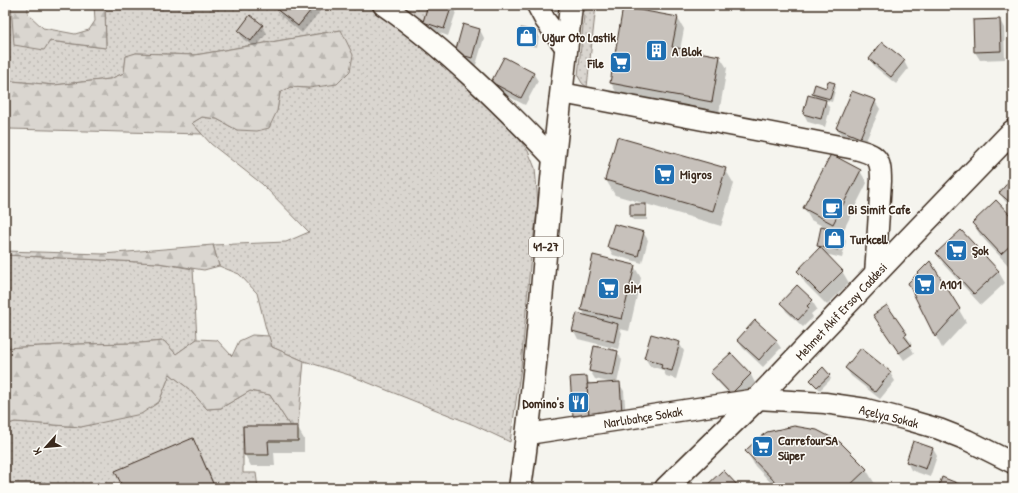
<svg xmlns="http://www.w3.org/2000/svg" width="1018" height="493" viewBox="0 0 1018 493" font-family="'Patrick Hand',sans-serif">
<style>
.grass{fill:url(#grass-dots);stroke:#8a8077}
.forest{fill:url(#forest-firs);stroke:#8a8077}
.shadow{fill:#0003}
.building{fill:#c7c1bb;stroke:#3b2a1e}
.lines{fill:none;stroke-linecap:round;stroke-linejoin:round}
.minor-casing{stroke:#3b2a1e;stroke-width:23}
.major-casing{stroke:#3b2a1e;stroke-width:25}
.minor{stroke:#fdfcf7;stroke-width:20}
.major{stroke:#fdfcf7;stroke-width:22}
.labels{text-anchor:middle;stroke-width:3;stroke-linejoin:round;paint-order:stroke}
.shield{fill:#fdfcf7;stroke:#75695f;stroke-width:1}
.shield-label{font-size:12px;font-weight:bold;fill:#3b2a1e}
.poi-label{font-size:13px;font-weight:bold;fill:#3b2a1e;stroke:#fdfcf7;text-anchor:start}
.street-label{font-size:13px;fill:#3b2a1e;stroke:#fdfcf7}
</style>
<defs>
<pattern id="grass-dots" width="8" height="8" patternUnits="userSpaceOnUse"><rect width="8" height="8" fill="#dad6d0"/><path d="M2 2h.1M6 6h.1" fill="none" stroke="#bcb8b2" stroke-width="1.8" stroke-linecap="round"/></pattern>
<pattern id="forest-firs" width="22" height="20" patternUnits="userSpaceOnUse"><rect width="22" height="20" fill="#dad6d0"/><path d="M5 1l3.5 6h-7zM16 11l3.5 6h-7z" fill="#bcb8b2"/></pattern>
</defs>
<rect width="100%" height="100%" fill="#f5f4ee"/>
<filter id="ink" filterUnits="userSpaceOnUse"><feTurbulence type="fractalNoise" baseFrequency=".025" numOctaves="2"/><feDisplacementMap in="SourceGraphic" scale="8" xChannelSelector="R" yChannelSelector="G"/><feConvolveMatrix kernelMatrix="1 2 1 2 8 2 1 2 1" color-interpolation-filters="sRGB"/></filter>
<g filter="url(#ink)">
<g class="grass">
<path d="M5 5H11V8L49 41 106 48 105 5H367L412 39 491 106 511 128 528 151 535 168 538 204 530 265 521 367 510 442 474 425 349 375 304 361 272 347 266 329 257 293 239 274 219 266 213 245 286 242 309 232 262 184 211 144 192 123 202 117 217 119 237 130 277 111 280 93 290 87 309 88 341 30 195 55 136 53 126 57 124 73 110 79 54 85 12 81 5 84Z"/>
<path d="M397 5H428L422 26Z"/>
<path d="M585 5H596L587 87 582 83 578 76Z"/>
<path d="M5 255 158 263 193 269 197 339 176 354 164 341 140 343 79 344 5 348Z"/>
<path d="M170 374 189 389 207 409 221 408 250 391 270 395 290 426 243 427V473H256L258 488H47L45 482 33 488H5V425L15 422 81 427 159 402Z"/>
</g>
<g class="forest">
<path d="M11 5H28V14L43 28 75 34 89 30 95 21 94 5H105L106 48 50 41 44 50 14 45Z"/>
<path d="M341 30 353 55 350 71 337 84 309 88 290 87 280 93 277 111 269 128 257 131 237 130 217 119 202 117 192 123 202 134 9 129 5 131V84L12 81 54 85 110 79 124 73 126 56 136 53 195 55Z"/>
<path d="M213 245 219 266 204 270 158 263 5 255V251L103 254Z"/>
<path d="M252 335 269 336 272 347 304 361 298 426H290L270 395 250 391 221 408 207 409 189 389 170 374 159 402 141 414 81 427 15 422 5 425V348L79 344 140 343 164 341 176 354 197 339 217 340 232 356 239 341Z"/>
</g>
<g class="shadow">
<path d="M279 5H318L321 10 302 33 281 16 276 8Z"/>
<path d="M430 5H454L457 9 448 36 429 29 424 21Z"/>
<path d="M720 5H745L743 11 721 6Z"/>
<path d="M624 8 677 17 684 29 680 50 720 57 727 68 719 113 618 95 611 83Z"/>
<path d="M1000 20 1004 28 1005 59 980 60 975 52 974 21Z"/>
<path d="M262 26 267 33 256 48 243 39 239 31Z"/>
<path d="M480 30 484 38 476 65 461 61 456 53Z"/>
<path d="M537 33 539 36 537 47 522 44 520 41Z"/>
<path d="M870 59 904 61 908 69 896 84 875 67Z"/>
<path d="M533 73 538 81 525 105 496 90 492 82Z"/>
<path d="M834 84 836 87 832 102 825 100 830 109 825 127 808 122 804 114 816 98 813 94 827 89Z"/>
<path d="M875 101 880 109 864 145 842 136 837 128Z"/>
<path d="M725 169 734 184 721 226 615 195 606 180Z"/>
<path d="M860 171 867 183 842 233 846 241 842 258 825 254 842 271 849 283 827 305 805 283 798 271 820 249 818 246 828 229 811 220 804 208Z"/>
<path d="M1013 177V208L1005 201 1000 193Z"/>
<path d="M631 205H645L647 209V220H633L631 216Z"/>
<path d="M1013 219V261L1008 265 980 235 973 223Z"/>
<path d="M643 232 648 240 642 263 613 255 608 247Z"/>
<path d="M938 254 998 271 1005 283 981 305 944 265Z"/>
<path d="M634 266 641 278 629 331 620 329 622 333 618 349 578 339 574 331 586 316 582 310Z"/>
<path d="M909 284 959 310 966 322 942 348Z"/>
<path d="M798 287 812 301 817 309 811 314 813 317 803 327 786 311 782 303Z"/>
<path d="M887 307 911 343 909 344 914 353 904 360 879 323Z"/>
<path d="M738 341H776L781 348 763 367 743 348Z"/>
<path d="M679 343 684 351 676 379 666 376 663 370 650 366 645 358Z"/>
<path d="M617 352 622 360 617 383H619L624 391 626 421 578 424 574 416 586 377 591 385 613 383 595 379 590 371Z"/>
<path d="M731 354 751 375 755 383 736 401 716 380 711 372Z"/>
<path d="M846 368 890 373 895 381 880 399 851 376Z"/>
<path d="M829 375 831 379 820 390 811 380Z"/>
<path d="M244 427H297L304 439V452H274L275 466H251L245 455Z"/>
<path d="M192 439 201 454 216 488H124Z"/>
<path d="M933 449 937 456 930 477 911 470 907 462Z"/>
<path d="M747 451 866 469 875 484 871 488H776L755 466Z"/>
</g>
<g class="building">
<path d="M278 5H315L298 26 275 8Z"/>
<path d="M428 5H452L444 29 423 22Z"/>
<path d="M623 7 678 17 672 47 720 56 712 102 610 83Z"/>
<path d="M250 15 263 25 251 41 238 31Z"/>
<path d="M1000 19 1001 51 974 52 973 20Z"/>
<path d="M463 24 480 29 472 58 455 53Z"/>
<path d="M521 28 537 32 535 44 518 41Z"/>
<path d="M882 42 905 60 891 77 869 59Z"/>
<path d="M504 57 534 73 521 98 491 82Z"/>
<path d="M828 81 835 83 830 99 812 94 815 84 826 88Z"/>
<path d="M852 91 876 100 860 138 836 128Z"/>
<path d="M808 95 826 100 821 119 803 114Z"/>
<path d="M617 137 726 168 713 211 605 180Z"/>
<path d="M831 154 861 170 833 224 803 208Z"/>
<path d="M1011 179 1013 181V201L1011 203 999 193Z"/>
<path d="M996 200 1013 218V243L1001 254 972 223Z"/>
<rect x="630" y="204" width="16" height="12"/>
<path d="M614 224 644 232 638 256 607 247Z"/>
<path d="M821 227 842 232 838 250 817 246Z"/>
<path d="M961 230 999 271 974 294 936 253Z"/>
<path d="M820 247 843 271 820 294 797 271Z"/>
<path d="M593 255 635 265 622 319 581 310Z"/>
<path d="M930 261 960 309 935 337 908 283Z"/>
<path d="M797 285 813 300 807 306 809 308 798 320 780 303Z"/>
<path d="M887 305 907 334 904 336 911 345 899 353 873 315Z"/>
<path d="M577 313 618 324 614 342 572 331Z"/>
<path d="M755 320 777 340 759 360 737 340Z"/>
<path d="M651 334 680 342 672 371 661 368 662 364 644 358Z"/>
<path d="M594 346 618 351 613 376 589 371Z"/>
<path d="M861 348 891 372 875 392 845 368Z"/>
<path d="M731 353 751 374 731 394 710 372Z"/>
<path d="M823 367 830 375 817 387 810 380Z"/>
<path d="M587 376 589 415 573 416 570 377Z"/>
<path d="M620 382 622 413 589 415 587 384Z"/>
<path d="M243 426H298V441H268L269 455H244Z"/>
<path d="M794 426 817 430 840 442 867 469 847 488H781L745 451 760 437 767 432Z"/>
<path d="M193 438 215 488H123L115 471Z"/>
<path d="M913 441 933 448 926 469 906 462Z"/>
<path d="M723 470 740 488H704Z"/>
<path d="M942 477 964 486 963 488H938Z"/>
</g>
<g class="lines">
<defs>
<g id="minor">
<path d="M383 5C444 47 502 105 554 159"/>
<path d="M537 5 545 20 566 48"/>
<path d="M562 93 855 149C877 155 881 157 881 181L875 275"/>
<path d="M528 434 757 399 825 403 866 409 908 420 939 429 967 440 1013 463"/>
</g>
<g id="major">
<path d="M520 488C536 379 543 269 554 159 559 108 566 56 571 5"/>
<path d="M666 488 757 399 904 244 1013 131"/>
</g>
</defs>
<use href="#minor" class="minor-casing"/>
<use href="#major" class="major-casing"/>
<use href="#minor" class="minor"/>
<use href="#major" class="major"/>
</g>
</g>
<defs>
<symbol id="shop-square" viewBox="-11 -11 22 22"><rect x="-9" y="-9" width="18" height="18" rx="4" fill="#1f6fb2" stroke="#fdfcf7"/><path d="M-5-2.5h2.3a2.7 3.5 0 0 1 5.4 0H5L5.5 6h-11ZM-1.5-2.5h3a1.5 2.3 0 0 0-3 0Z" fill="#fff"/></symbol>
<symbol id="building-square" viewBox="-11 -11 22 22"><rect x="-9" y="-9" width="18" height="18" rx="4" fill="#1f6fb2" stroke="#fdfcf7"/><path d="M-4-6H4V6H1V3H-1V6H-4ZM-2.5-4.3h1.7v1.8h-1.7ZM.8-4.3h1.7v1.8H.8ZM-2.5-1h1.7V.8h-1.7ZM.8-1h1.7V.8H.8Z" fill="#fff"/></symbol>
<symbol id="supermarket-square" viewBox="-11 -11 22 22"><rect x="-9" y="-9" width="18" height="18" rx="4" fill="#1f6fb2" stroke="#fdfcf7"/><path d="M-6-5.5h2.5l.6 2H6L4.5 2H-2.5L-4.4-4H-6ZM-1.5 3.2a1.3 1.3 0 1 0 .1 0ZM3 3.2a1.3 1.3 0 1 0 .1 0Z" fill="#fff"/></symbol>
<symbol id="cafe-square" viewBox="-11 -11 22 22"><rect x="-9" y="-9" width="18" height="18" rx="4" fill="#1f6fb2" stroke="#fdfcf7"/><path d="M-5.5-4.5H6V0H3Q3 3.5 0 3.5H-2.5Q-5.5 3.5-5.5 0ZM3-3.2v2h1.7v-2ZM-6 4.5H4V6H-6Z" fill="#fff"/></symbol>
<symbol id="restaurant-square" viewBox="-11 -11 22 22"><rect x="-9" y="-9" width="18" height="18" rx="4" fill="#1f6fb2" stroke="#fdfcf7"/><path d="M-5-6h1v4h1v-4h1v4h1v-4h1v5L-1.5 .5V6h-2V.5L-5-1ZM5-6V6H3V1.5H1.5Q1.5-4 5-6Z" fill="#fff"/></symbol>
</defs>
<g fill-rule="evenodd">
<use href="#shop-square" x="514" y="24" width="25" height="25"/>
<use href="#building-square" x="644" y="38" width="25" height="25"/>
<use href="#supermarket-square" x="608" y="50" width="25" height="25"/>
<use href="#supermarket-square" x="652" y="162" width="25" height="25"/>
<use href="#cafe-square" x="820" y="196" width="25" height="25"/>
<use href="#shop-square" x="822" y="226" width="25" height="25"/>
<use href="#supermarket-square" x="944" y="238" width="25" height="25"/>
<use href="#supermarket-square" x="912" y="272" width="25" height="25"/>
<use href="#supermarket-square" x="596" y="276" width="25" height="25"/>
<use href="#restaurant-square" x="566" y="390" width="25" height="25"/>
<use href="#supermarket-square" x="750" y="434" width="25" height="25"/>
</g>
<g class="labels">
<rect class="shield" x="529" y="237" width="34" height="20" rx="3"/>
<g class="shield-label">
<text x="546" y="251">41-27</text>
</g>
<g class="poi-label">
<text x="542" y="42">Uğur Oto Lastik</text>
<text x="672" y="56">A Blok</text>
<text x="604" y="68" text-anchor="end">File</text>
<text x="680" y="179">Migros</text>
<text x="848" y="214">Bi Simit Cafe</text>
<text x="850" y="244">Turkcell</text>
<text x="972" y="255">Şok</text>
<text x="940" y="289">A101</text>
<text x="624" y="293">BİM</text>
<text x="564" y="408" text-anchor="end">Domino's</text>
<text x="778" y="445">CarrefourSA<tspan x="778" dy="15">Süper</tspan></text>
</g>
<g class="street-label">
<text transform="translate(841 311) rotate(-47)" y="5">Mehmet Akif Ersoy Caddesi</text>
<text transform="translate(889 416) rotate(14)" y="5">Açelya Sokak</text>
<text transform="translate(643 417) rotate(-9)" y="5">Narlıbahçe Sokak</text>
</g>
</g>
<rect width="1018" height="493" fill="none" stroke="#fdfcf7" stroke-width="20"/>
<rect x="10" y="10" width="998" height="473" fill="none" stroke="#3b2a1e" stroke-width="1.5" filter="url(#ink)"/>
<g transform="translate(46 447) rotate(243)" stroke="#fdfcf7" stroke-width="3" paint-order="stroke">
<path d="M0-3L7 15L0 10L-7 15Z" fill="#3b2a1e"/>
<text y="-6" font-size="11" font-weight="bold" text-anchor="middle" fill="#3b2a1e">K</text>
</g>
</svg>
